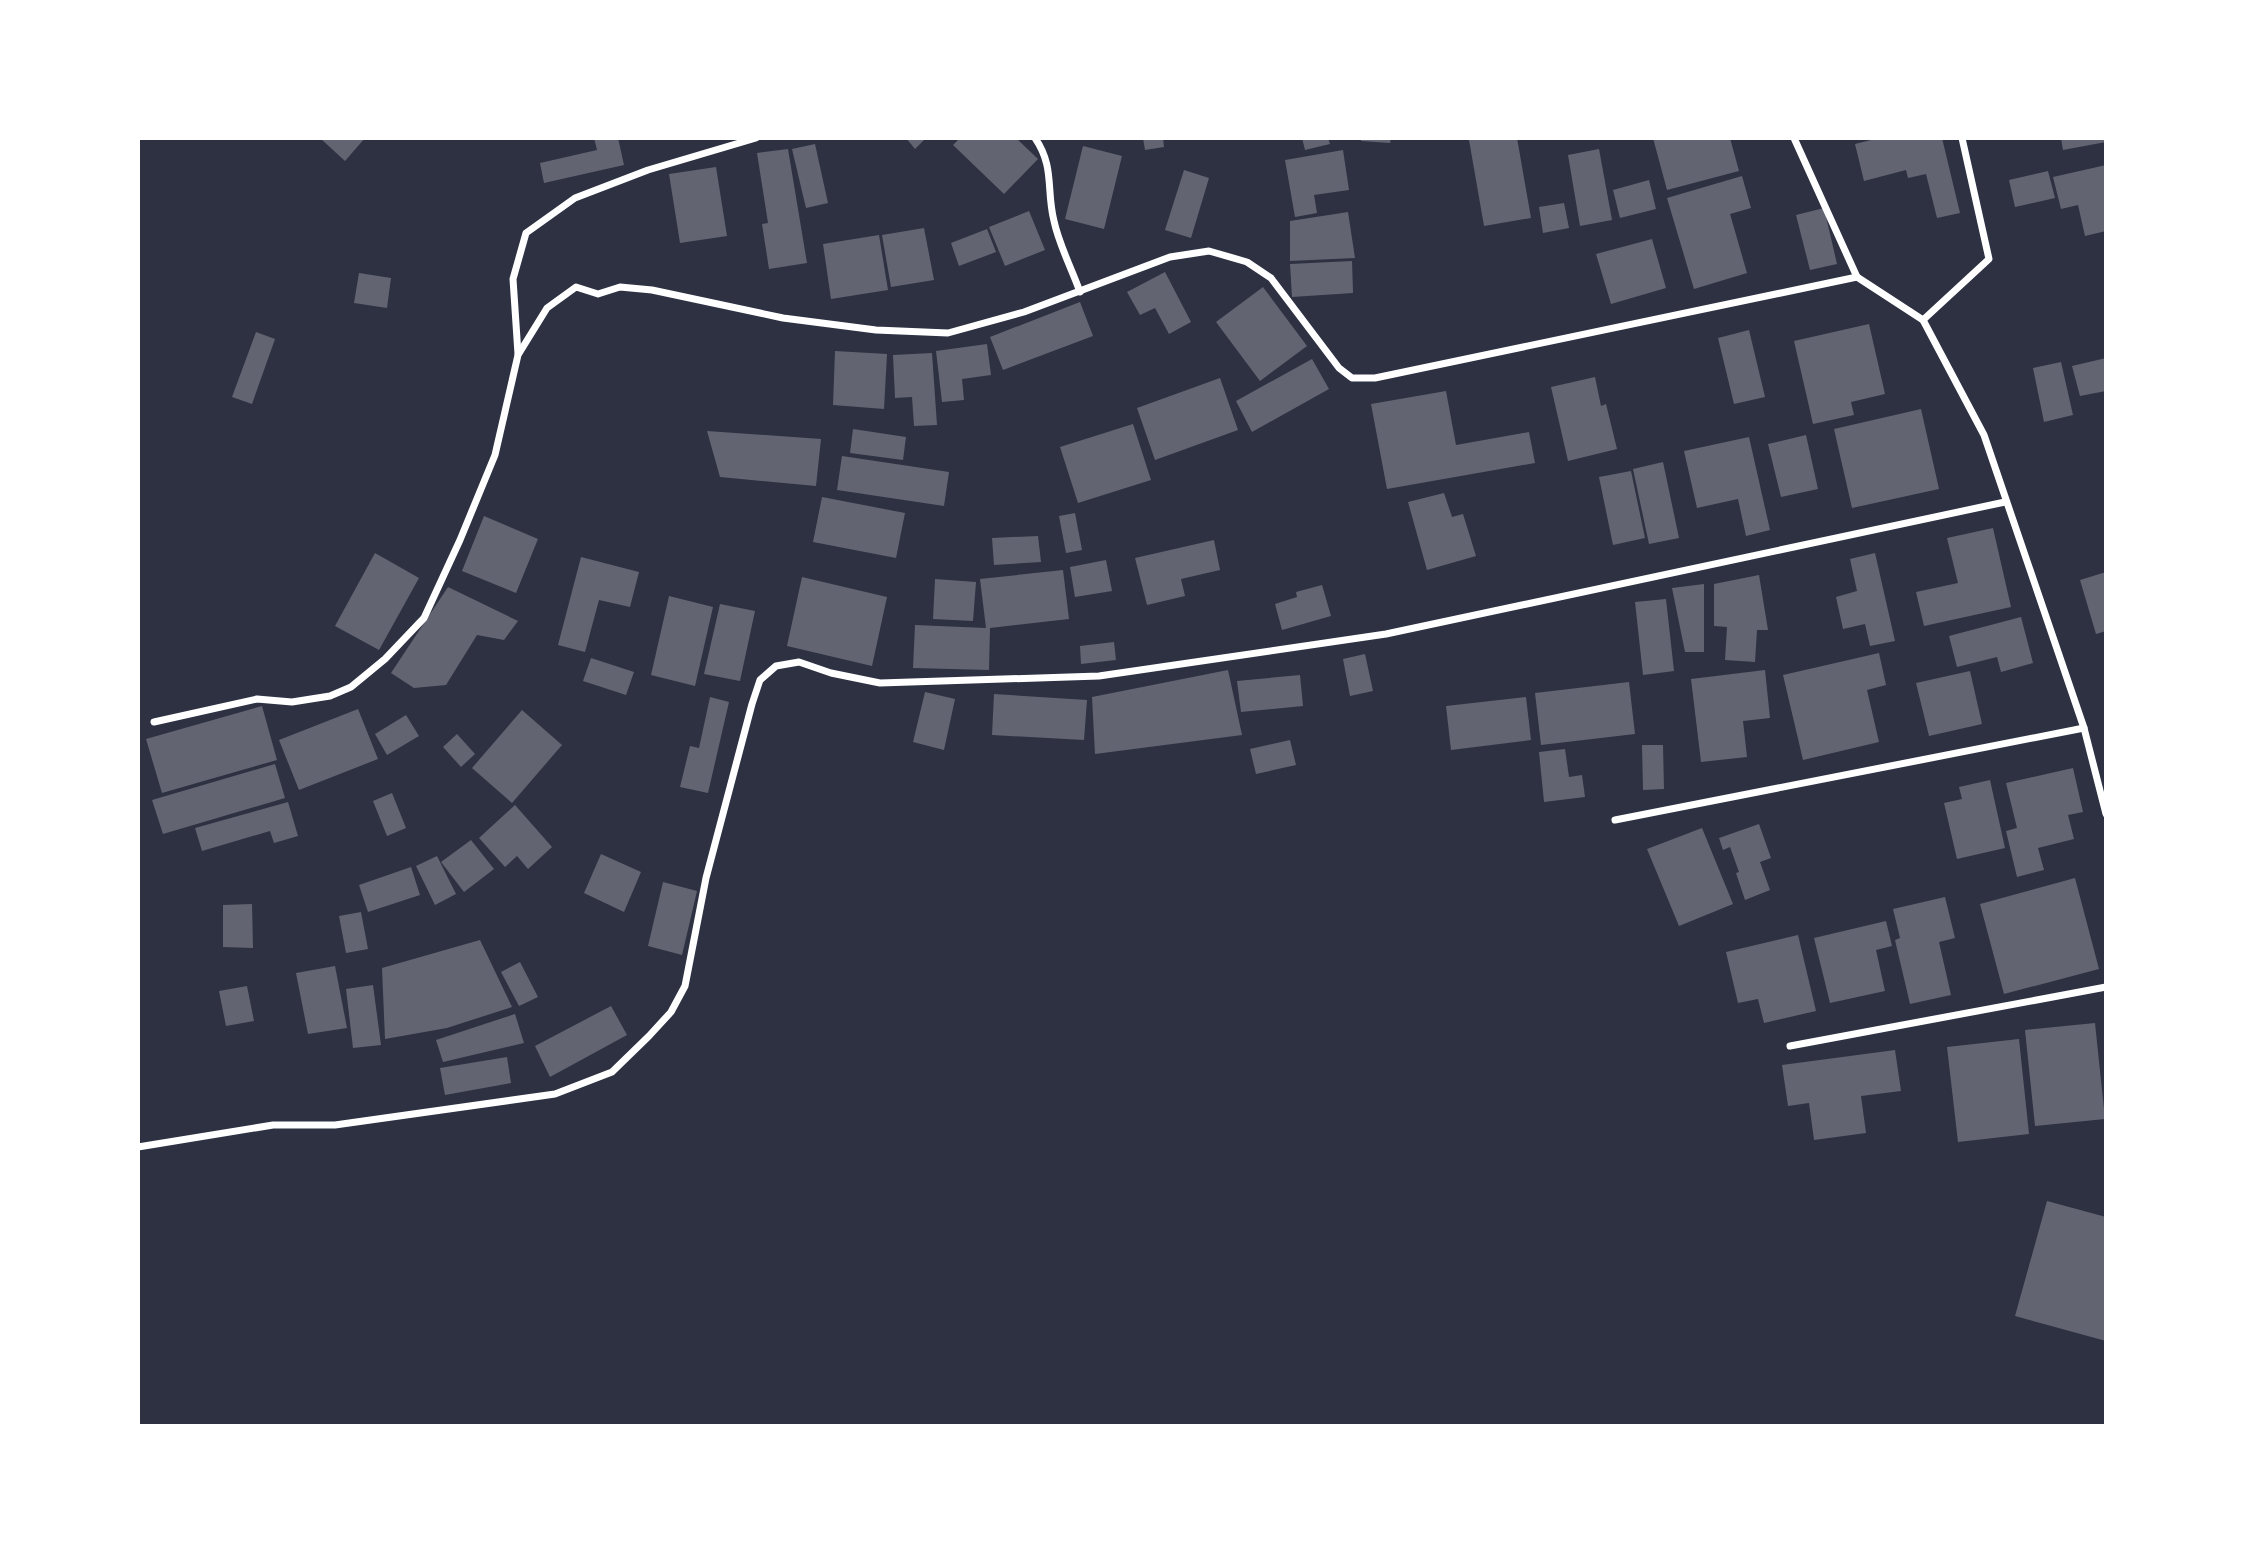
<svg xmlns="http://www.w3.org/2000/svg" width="2244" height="1564" viewBox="0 0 2244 1564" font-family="Barlow,sans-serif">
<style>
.building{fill:#626471}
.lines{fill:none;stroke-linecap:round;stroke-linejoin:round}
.minor{stroke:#fff;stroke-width:7}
</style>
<rect width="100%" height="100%" fill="#2d3142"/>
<g class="building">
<path d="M320 138H365L345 161Z"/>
<path d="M594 138H618L624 165 544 183 540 163 597 150Z"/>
<path d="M906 138H926L915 149Z"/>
<path d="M960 138H1016L1038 159 1004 194 953 145Z"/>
<path d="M1143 138H1163L1164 147 1145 150Z"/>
<path d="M1302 138H1328L1330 144 1305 150Z"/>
<path d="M1362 138H1391L1390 143 1361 141Z"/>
<path d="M1477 138H1517L1531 218 1484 226 1469 140Z"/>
<path d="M1653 138H1730L1739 171 1667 190Z"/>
<path d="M1879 138H1942L1960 213 1937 218 1926 174 1908 178 1906 170 1864 181 1855 144Z"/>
<path d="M2061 138H2106V142L2063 150Z"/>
<path d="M815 144 828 203 806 208 792 149Z"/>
<path d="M1083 146 1122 156 1104 229 1065 219Z"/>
<path d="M788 149 807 263 769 269 762 224 768 223 757 153Z"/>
<path d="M1599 149 1612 220 1580 226 1568 155Z"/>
<path d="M1343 150 1349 190 1314 195 1317 213 1295 217 1285 160Z"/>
<path d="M2106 165V231L2085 236 2078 205 2061 209 2053 177Z"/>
<path d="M716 167 727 236 680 243 669 174Z"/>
<path d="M1184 170 1209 178 1191 238 1165 230Z"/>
<path d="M2048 171 2055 198 2015 207 2009 180Z"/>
<path d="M1742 176 1751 208 1730 214 1747 273 1694 289 1667 198Z"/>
<path d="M1649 180 1656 209 1620 218 1613 190Z"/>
<path d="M1564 203 1569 228 1543 233 1539 207Z"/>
<path d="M1824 208 1837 264 1810 270 1796 215Z"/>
<path d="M1029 211 1045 250 1005 266 989 227Z"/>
<path d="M1348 212 1355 258 1290 261V221Z"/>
<path d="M924 228 934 280 891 287 882 235Z"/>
<path d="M987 229 996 252 959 266 951 243Z"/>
<path d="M879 235 888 290 831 299 823 244Z"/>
<path d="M1652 239 1666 288 1611 304 1596 254Z"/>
<path d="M1352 261 1353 293 1292 297 1290 264Z"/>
<path d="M1165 272 1191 322 1169 334 1155 308 1140 315 1127 292Z"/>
<path d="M359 273 391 278 387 308 354 303Z"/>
<path d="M1263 287 1307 346 1260 381 1216 322Z"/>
<path d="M1080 302 1093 336 1003 370 990 337Z"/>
<path d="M1869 324 1885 394 1851 402 1854 415 1813 424 1794 341Z"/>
<path d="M1749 330 1765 397 1734 404 1718 338Z"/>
<path d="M256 332 275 339 252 404 232 397Z"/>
<path d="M987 344 991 375 962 379 964 400 942 402 936 351Z"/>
<path d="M835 351 887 354 884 409 833 405Z"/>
<path d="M932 353 937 425 914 426 912 397 895 398 893 355Z"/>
<path d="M2106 358V391L2080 396 2072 366Z"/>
<path d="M1312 359 1329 389 1252 432 1236 401Z"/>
<path d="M2061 362 2073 415 2044 422 2033 368Z"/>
<path d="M1595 377 1601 406 1606 404 1617 449 1568 461 1551 387Z"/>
<path d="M1220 378 1238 430 1155 460 1137 408Z"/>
<path d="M1446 391 1456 445 1529 432 1535 463 1387 489 1371 404Z"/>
<path d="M1921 409 1939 489 1852 508 1834 429Z"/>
<path d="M1133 424 1151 480 1078 503 1060 447Z"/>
<path d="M853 429 906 437 903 460 850 453Z"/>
<path d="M707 431 821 439 816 486 720 477Z"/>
<path d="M1806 435 1818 489 1781 497 1768 444Z"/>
<path d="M1749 437 1770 530 1746 536 1738 499 1697 508 1684 451Z"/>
<path d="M842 456 949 472 944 506 837 490Z"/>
<path d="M1663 462 1679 538 1649 544 1633 469Z"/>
<path d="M1631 471 1645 538 1613 545 1599 477Z"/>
<path d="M1444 493 1452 517 1463 514 1476 556 1427 570 1408 502Z"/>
<path d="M822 497 905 513 896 558 813 542Z"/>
<path d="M1075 513 1082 550 1066 553 1059 516Z"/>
<path d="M484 516 538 539 516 593 462 571Z"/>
<path d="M1993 528 2011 607 1924 626 1916 592 1958 583 1947 538Z"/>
<path d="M1038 536 1041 562 994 565 992 538Z"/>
<path d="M1214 540 1220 570 1181 579 1185 596 1147 605 1135 558Z"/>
<path d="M375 553 419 578 379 650 335 626Z"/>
<path d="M1875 553 1895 641 1870 646 1865 624 1843 629 1836 597 1857 591 1850 559Z"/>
<path d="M581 557 639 572 630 607 599 600 585 652 558 645Z"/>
<path d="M1106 560 1112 591 1075 597 1070 567Z"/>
<path d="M1063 570 1069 619 990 628 989 670 913 668 915 625 986 628 980 579Z"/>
<path d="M2106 572V631L2096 634 2080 580Z"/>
<path d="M1759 575 1768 630H1757L1755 662 1725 660 1727 627 1714 626V584Z"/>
<path d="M802 577 887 597 872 666 787 646Z"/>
<path d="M935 579 976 582 973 621 933 619Z"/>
<path d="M1704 584V652H1685L1672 588Z"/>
<path d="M1322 585 1331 616 1282 630 1275 604 1297 597 1296 592Z"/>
<path d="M448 587 518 621 504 640 477 635 446 685 414 688 391 673Z"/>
<path d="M669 596 713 607 695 686 651 675Z"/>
<path d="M1666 599 1674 671 1643 675 1635 602Z"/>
<path d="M720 604 755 611 740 681 704 674Z"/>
<path d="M2021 617 2033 663 2001 672 1997 657 1957 667 1949 636Z"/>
<path d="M1114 642 1116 660 1081 664 1080 646Z"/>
<path d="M1879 653 1886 685 1867 690 1879 742 1803 760 1783 675Z"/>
<path d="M1365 654 1373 691 1350 696 1343 659Z"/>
<path d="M591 658 634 672 626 695 583 681Z"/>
<path d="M1228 670 1242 735 1095 754 1092 697Z"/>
<path d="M1765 670 1770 718 1743 721 1747 757 1701 762 1691 679Z"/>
<path d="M1970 671 1982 724 1929 736 1916 683Z"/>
<path d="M1300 675 1303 706 1241 712 1237 681Z"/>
<path d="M1629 682 1635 734 1541 745 1535 693Z"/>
<path d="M925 692 955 699 944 750 913 742Z"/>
<path d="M994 694 1087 700 1084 740 992 735Z"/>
<path d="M710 697 729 702 708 793 680 787 690 746 699 748Z"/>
<path d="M1526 697 1531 740 1451 750 1446 706Z"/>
<path d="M262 706 277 760 162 793 146 739Z"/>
<path d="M358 709 378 759 299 790 279 740Z"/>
<path d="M522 710 562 745 512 803 472 768Z"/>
<path d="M406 715 419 736 387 755 375 734Z"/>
<path d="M457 734 475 754 461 767 443 747Z"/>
<path d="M1290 740 1296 765 1256 774 1250 749Z"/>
<path d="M1642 745H1663L1664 789 1643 790Z"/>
<path d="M1565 749 1569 777 1582 775 1585 797 1544 802 1539 752Z"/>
<path d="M275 764 285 798 163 834 152 800Z"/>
<path d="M2073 768 2083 812 2068 815 2074 839 2038 848 2044 870 2017 877 2006 831 2017 828 2006 783Z"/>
<path d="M1990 780 2005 848 1957 859 1944 803 1962 799 1959 787Z"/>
<path d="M392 793 406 828 387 836 373 801Z"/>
<path d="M288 802 298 836 274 843 270 831 202 851 195 828Z"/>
<path d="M515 805 552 847 528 869 517 856 505 867 479 838Z"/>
<path d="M1759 824 1771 858 1760 862 1770 890 1745 900 1736 873 1739 872 1730 847 1723 850 1719 838Z"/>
<path d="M1702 828 1733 904 1679 926 1647 849Z"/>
<path d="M471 840 494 869 464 892 441 862Z"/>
<path d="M601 854 641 872 624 912 584 893Z"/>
<path d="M437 856 456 894 435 905 416 866Z"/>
<path d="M411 867 420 895 368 912 359 885Z"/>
<path d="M2075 878 2099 969 2004 994 1980 904Z"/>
<path d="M663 882 697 891 682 955 648 946Z"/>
<path d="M1945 897 1955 938 1939 942 1951 995 1910 1004 1895 940 1900 938 1893 909Z"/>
<path d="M252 904 253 948 223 947V905Z"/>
<path d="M361 912 368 949 346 953 339 916Z"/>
<path d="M1886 921 1892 946 1876 950 1885 991 1830 1003 1814 938Z"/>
<path d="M1798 935 1816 1011 1764 1023 1758 999 1738 1003 1726 952Z"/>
<path d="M480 940 512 1007 447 1028 385 1039 382 968Z"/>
<path d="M520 962 538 997 519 1006 501 972Z"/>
<path d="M335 966 347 1028 308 1034 296 973Z"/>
<path d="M373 985 381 1045 353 1048 346 989Z"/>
<path d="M247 986 254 1021 226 1026 219 991Z"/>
<path d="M611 1006 627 1035 550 1077 535 1046Z"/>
<path d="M515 1014 524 1043 443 1062 436 1040Z"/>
<path d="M2095 1023 2105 1119 2035 1126 2025 1030Z"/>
<path d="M2019 1039 2029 1134 1958 1142 1947 1047Z"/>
<path d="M1895 1050 1901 1091 1861 1096 1866 1133 1814 1140 1809 1103 1788 1106 1782 1065Z"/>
<path d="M507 1057 511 1083 445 1095 440 1068Z"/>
<path d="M2047 1201 2106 1217V1341L2015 1316Z"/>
</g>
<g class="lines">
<g class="minor">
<path d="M1035 138C1055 167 1046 190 1054 221 1059 245 1072 269 1080 292"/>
<path d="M1794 138 1857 277 1923 320 1984 435 2084 728 2106 814"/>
<path d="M1923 320 1989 259 1962 138"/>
<path d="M518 354 513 279 526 233 575 198 648 170 756 138"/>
<path d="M154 722 257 699 292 702 330 696 351 687 385 659 424 618 460 540 495 455 518 355 547 308 576 287 598 294 620 287 652 290 783 318 876 330 948 333 1024 312 1170 257 1209 251 1247 262 1271 278 1339 368 1352 378H1375L1857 277"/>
<path d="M1615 820 2084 728"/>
<path d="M1790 1046 2106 987"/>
<path d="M138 1147 273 1125H335L555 1094 612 1072 649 1036 671 1012 685 986 706 878 752 704 760 680 776 666 799 662 831 673 880 683 1099 676 1386 634 2005 502"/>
</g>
</g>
<rect width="2244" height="1564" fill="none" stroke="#ffffff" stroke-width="280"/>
</svg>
